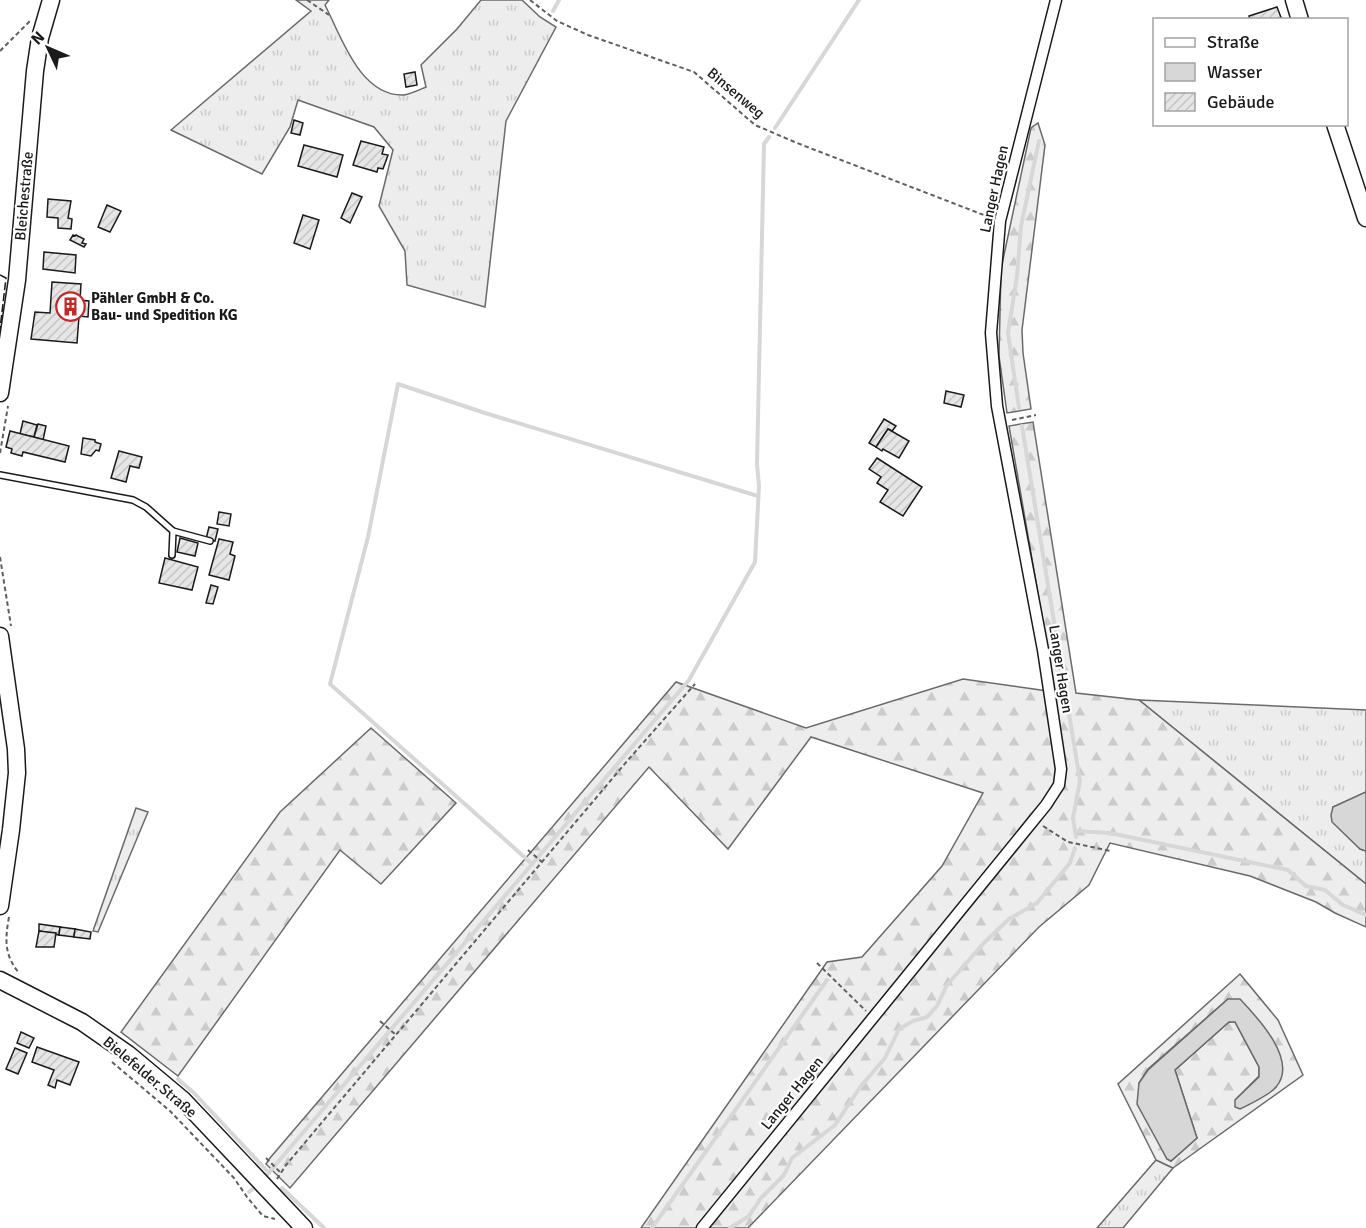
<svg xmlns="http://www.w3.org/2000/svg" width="1366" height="1228" viewBox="0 0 1366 1228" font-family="Signika,sans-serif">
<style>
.grass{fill:url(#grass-tufts);stroke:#6a6a6a;stroke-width:1.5}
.forest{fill:url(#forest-firs);stroke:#6a6a6a;stroke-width:1.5;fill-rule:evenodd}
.water{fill:#d7d7d7;stroke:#6a6a6a;stroke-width:1.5}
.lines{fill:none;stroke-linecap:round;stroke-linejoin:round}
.stream{stroke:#d7d7d7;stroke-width:4}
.building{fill:url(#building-hatch);stroke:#1a1a1a;stroke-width:1.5}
.lane-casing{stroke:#1a1a1a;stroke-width:8}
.street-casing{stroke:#1a1a1a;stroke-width:13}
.secondary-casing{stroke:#1a1a1a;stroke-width:19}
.path{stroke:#5f5f5f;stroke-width:2;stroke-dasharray:4.5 3;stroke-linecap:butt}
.lane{stroke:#fff;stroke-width:5}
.street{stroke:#fff;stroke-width:10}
.secondary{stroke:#fff;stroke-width:16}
.fence{stroke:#1a1a1a;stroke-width:1.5;stroke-dasharray:8 3;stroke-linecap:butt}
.labels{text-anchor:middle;stroke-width:4.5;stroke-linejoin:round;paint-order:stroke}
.street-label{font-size:15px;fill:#1a1a1a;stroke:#fff}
.poi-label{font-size:15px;font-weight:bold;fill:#1a1a1a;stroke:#fff;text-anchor:start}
</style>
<defs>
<pattern id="grass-tufts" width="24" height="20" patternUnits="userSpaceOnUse" patternTransform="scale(1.5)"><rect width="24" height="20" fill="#ededed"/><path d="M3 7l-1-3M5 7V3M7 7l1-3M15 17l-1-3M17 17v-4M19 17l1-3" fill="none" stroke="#cbcbcb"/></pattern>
<pattern id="forest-firs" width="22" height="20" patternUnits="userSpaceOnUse" patternTransform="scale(1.5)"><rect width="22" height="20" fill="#ededed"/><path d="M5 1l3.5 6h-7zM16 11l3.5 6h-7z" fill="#cbcbcb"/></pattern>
<pattern id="building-hatch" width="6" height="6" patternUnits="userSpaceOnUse" patternTransform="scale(1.5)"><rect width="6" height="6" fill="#e6e6e6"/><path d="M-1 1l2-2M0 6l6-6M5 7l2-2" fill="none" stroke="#c5c5c5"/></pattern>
</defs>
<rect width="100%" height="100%" fill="#fff"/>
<g class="grass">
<path d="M296 0H329L325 5C341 36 360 97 404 95 411 94 419 90 426 87L421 65 457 29 481 0H522L540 17 556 27 506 121 485 307 407 285 405 251 379 206 393 150 374 127 298 100 290 127 262 174 171 130 311 11Z"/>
<path d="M1139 700 1366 710V792L1333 807 1360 849 1366 851V884Z"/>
<path d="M136 808 148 812 98 932 93 931Z"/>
<path d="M1156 1160 1173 1168 1123 1228H1097Z"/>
</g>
<g class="forest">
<path d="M1038 123 1045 145 1022 330 1023 353 1031 409 1007 413 999 356 1001 269 1031 128Z"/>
<path d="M1033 422 1076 693 1139 700 1366 884V927L1335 913 1316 902 1250 876 1110 843 1089 885 1039 927 748 1228H641L827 962 862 957 942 866 983 793 811 737 728 849 649 767 290 1188 266 1164 270 1158 676 682 806 728 963 679 1055 692 1009 426Z"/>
<path d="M371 728 456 803 381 884 340 850 178 1076 121 1032 280 812Z"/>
<path d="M1240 974 1278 1020 1303 1075 1173 1168 1156 1160 1118 1084ZM1228 999 1276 1087 1235 1100 1259 1076V1067L1235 1022H1229L1175 1070 1197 1138 1171 1161 1167 1159 1162 1149 1139 1083 1148 1069Z"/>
</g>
<g class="water">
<path d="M1366 792V851L1360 849 1332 822 1331 815 1333 807Z"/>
<path d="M1228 999H1240C1257 1017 1299 1061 1276 1087 1270 1095 1250 1104 1240 1109L1235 1107V1100L1259 1077V1067L1235 1022H1229L1175 1070 1197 1138 1171 1161 1167 1159 1137 1104 1139 1083 1148 1070Z"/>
</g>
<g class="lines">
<g class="stream">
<path d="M553 11 559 0"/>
<path d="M775 128 859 0"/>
<path d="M1019 408 1008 333 1017 276 1021 226 1039 141"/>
<path d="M1022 426 1080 781 1073 818 1076 837"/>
<path d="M1075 831 1110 833 1288 870 1306 886 1325 890 1343 905 1366 915"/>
<path d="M531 863 330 684 368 537 398 384 485 413 758 496"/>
<path d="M178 1079 194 1093 269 1173"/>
<path d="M266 1176 689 680 755 562 759 486 757 464 764 144 769 137"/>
<path d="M282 1188 324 1228"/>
<path d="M249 1192 254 1188"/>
<path d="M652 1228 827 980"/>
<path d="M730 1228 749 1216 761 1198 784 1175 792 1158 835 1125 861 1086 885 1058 899 1029 913 1021 927 1017 937 1006 947 985 984 943 1009 919 1037 903 1070 863 1075 848"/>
</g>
</g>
<g class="building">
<path d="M1277 7 1282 20H1250L1249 16Z"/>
<path d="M415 72 417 85 406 87 404 74Z"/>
<path d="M294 120 303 123 300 135 291 133Z"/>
<path d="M361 141 384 147 382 154 388 155 383 169 378 168 377 172 353 165Z"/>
<path d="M304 145 343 155 337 177 298 166Z"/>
<path d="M352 193 362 197 350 223 341 218Z"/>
<path d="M48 199 71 201 68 218 72 219 71 229 58 228V218L47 217Z"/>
<path d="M107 205 121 211 110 232 98 227Z"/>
<path d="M303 215 319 220 310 249 294 243Z"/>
<path d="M73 235 75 236 76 235 84 239 82 243 86 244 84 247 70 240Z"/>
<path d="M44 252 76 255 75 273 43 269Z"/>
<path d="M52 282 81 284 80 300 89 301 88 317 79 316 77 343 31 339 35 312 50 313Z"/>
<path d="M946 391 964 395 961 407 944 403Z"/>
<path d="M884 419 896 426 892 431 888 429 876 447 869 443Z"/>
<path d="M23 421 37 425 34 437 20 434Z"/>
<path d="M38 424 46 426 43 440 34 437Z"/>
<path d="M888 429 909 441 899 458 883 449 882 451 876 447Z"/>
<path d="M10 431 69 446 65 462 23 452 22 456 11 453 12 449 6 447Z"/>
<path d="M83 438 95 440V442L101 444 99 451 96 450 91 456 81 454Z"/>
<path d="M119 451 142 457 139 468 130 466 126 482 111 478Z"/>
<path d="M877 458 922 487 903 516 880 502 888 490 877 483 881 477 869 469Z"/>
<path d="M219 512 231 514 229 526 217 524Z"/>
<path d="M209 527 218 529 215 541 206 539Z"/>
<path d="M180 538 198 543 195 556 177 552Z"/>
<path d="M219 539 233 542 230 554 235 556 229 580 209 575Z"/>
<path d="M165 558 198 567 192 590 159 583Z"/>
<path d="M211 585 218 587 213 604 206 603Z"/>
<path d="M39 924 60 927 59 935 39 931Z"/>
<path d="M60 927 75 929 74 937 59 935Z"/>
<path d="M75 929 91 932 90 939 74 937Z"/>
<path d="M39 931 56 933 54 947H36Z"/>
<path d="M21 1032 34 1038 29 1048 17 1043Z"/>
<path d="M37 1047 79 1062 70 1085 57 1080 55 1088 48 1085 54 1070 32 1062Z"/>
<path d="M15 1048 27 1053 18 1074 6 1069Z"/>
</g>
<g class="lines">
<defs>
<g id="lane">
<path d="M0 475 133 500 146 507 173 531 172 555"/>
<path d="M173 531 210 541"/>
</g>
<path id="street" d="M702 1228 1046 805 1059 785 1061 769 1043 650 997 406 991 333 1000 221 1056 0"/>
<g id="secondary">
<path d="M1294 0 1300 20"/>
<path d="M1335 124 1366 218"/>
<path d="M0 393 17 280 35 71 40 38 51 0"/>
<path d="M0 636 16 749 17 773 11 830 0 906"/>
<path d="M0 980 82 1022 128 1054 183 1100 304 1228"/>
</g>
</defs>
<use href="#lane" class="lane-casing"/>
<use href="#street" class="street-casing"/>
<use href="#secondary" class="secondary-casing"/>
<g class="path">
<path d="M307 0 329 15"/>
<path d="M530 0 557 21 588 35 694 72 755 125 797 143 989 217"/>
<path d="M0 51 30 21"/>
<path d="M1012 420 1036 415"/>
<path d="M0 453 8 406"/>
<path d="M0 557 11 626"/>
<path d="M1043 826 1068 842 1111 851"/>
<path d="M528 850 542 862"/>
<path d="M9 917C5 939 4 955 19 973"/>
<path d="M817 963 866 1011"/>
<path d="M380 1021 396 1035"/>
<path d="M112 1062 170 1111 234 1178 247 1197 263 1216 275 1219"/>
<path d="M266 1158 281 1173"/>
<path d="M277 1179 286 1165 628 760 695 684"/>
</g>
<use href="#lane" class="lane"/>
<use href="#street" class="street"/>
<use href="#secondary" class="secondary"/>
<path class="fence" d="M0 275 6 278 0 329"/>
</g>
<defs>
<symbol id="building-ring" viewBox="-11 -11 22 22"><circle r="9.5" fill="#fff" stroke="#c62828" stroke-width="1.5"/><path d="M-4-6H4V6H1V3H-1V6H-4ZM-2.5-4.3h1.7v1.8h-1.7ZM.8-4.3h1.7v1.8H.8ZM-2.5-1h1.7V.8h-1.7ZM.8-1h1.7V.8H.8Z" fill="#c62828"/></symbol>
</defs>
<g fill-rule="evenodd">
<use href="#building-ring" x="54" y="290" width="33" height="33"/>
</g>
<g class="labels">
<g class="street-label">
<text transform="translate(736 93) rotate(40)" y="5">Binsenweg</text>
<text transform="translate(994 189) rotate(-78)" y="5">Langer Hagen</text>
<text transform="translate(24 196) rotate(-85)" y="5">Bleichestraße</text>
<text transform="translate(1061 669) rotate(81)" y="5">Langer Hagen</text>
<text transform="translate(150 1077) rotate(40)" y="5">Bielefelder Straße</text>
<text transform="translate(792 1093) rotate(-51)" y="5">Langer Hagen</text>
</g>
<g class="poi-label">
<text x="91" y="303">Pähler GmbH &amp; Co.<tspan x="91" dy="17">Bau- und Spedition KG</tspan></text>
</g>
</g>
<rect x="1153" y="18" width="195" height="108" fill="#ffffff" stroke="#a3a3a3" stroke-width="1.5"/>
<rect x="1165" y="38" width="30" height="9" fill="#ffffff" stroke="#a3a3a3" stroke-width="1.5"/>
<text x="1207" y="48" font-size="18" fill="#1a1a1a">Straße</text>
<rect x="1165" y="63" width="30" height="18" fill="#d7d7d7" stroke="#a3a3a3" stroke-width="1.5"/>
<text x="1207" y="78" font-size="18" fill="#1a1a1a">Wasser</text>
<rect x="1165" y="93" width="30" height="18" fill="url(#building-hatch)" stroke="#a3a3a3" stroke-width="1.5"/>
<text x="1207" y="108" font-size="18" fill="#1a1a1a">Gebäude</text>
<g transform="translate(48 48) rotate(314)" stroke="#ffffff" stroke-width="4.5" paint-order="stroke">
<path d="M0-4.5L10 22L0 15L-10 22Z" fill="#1a1a1a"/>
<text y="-9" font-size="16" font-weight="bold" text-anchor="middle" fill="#1a1a1a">N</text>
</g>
</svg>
